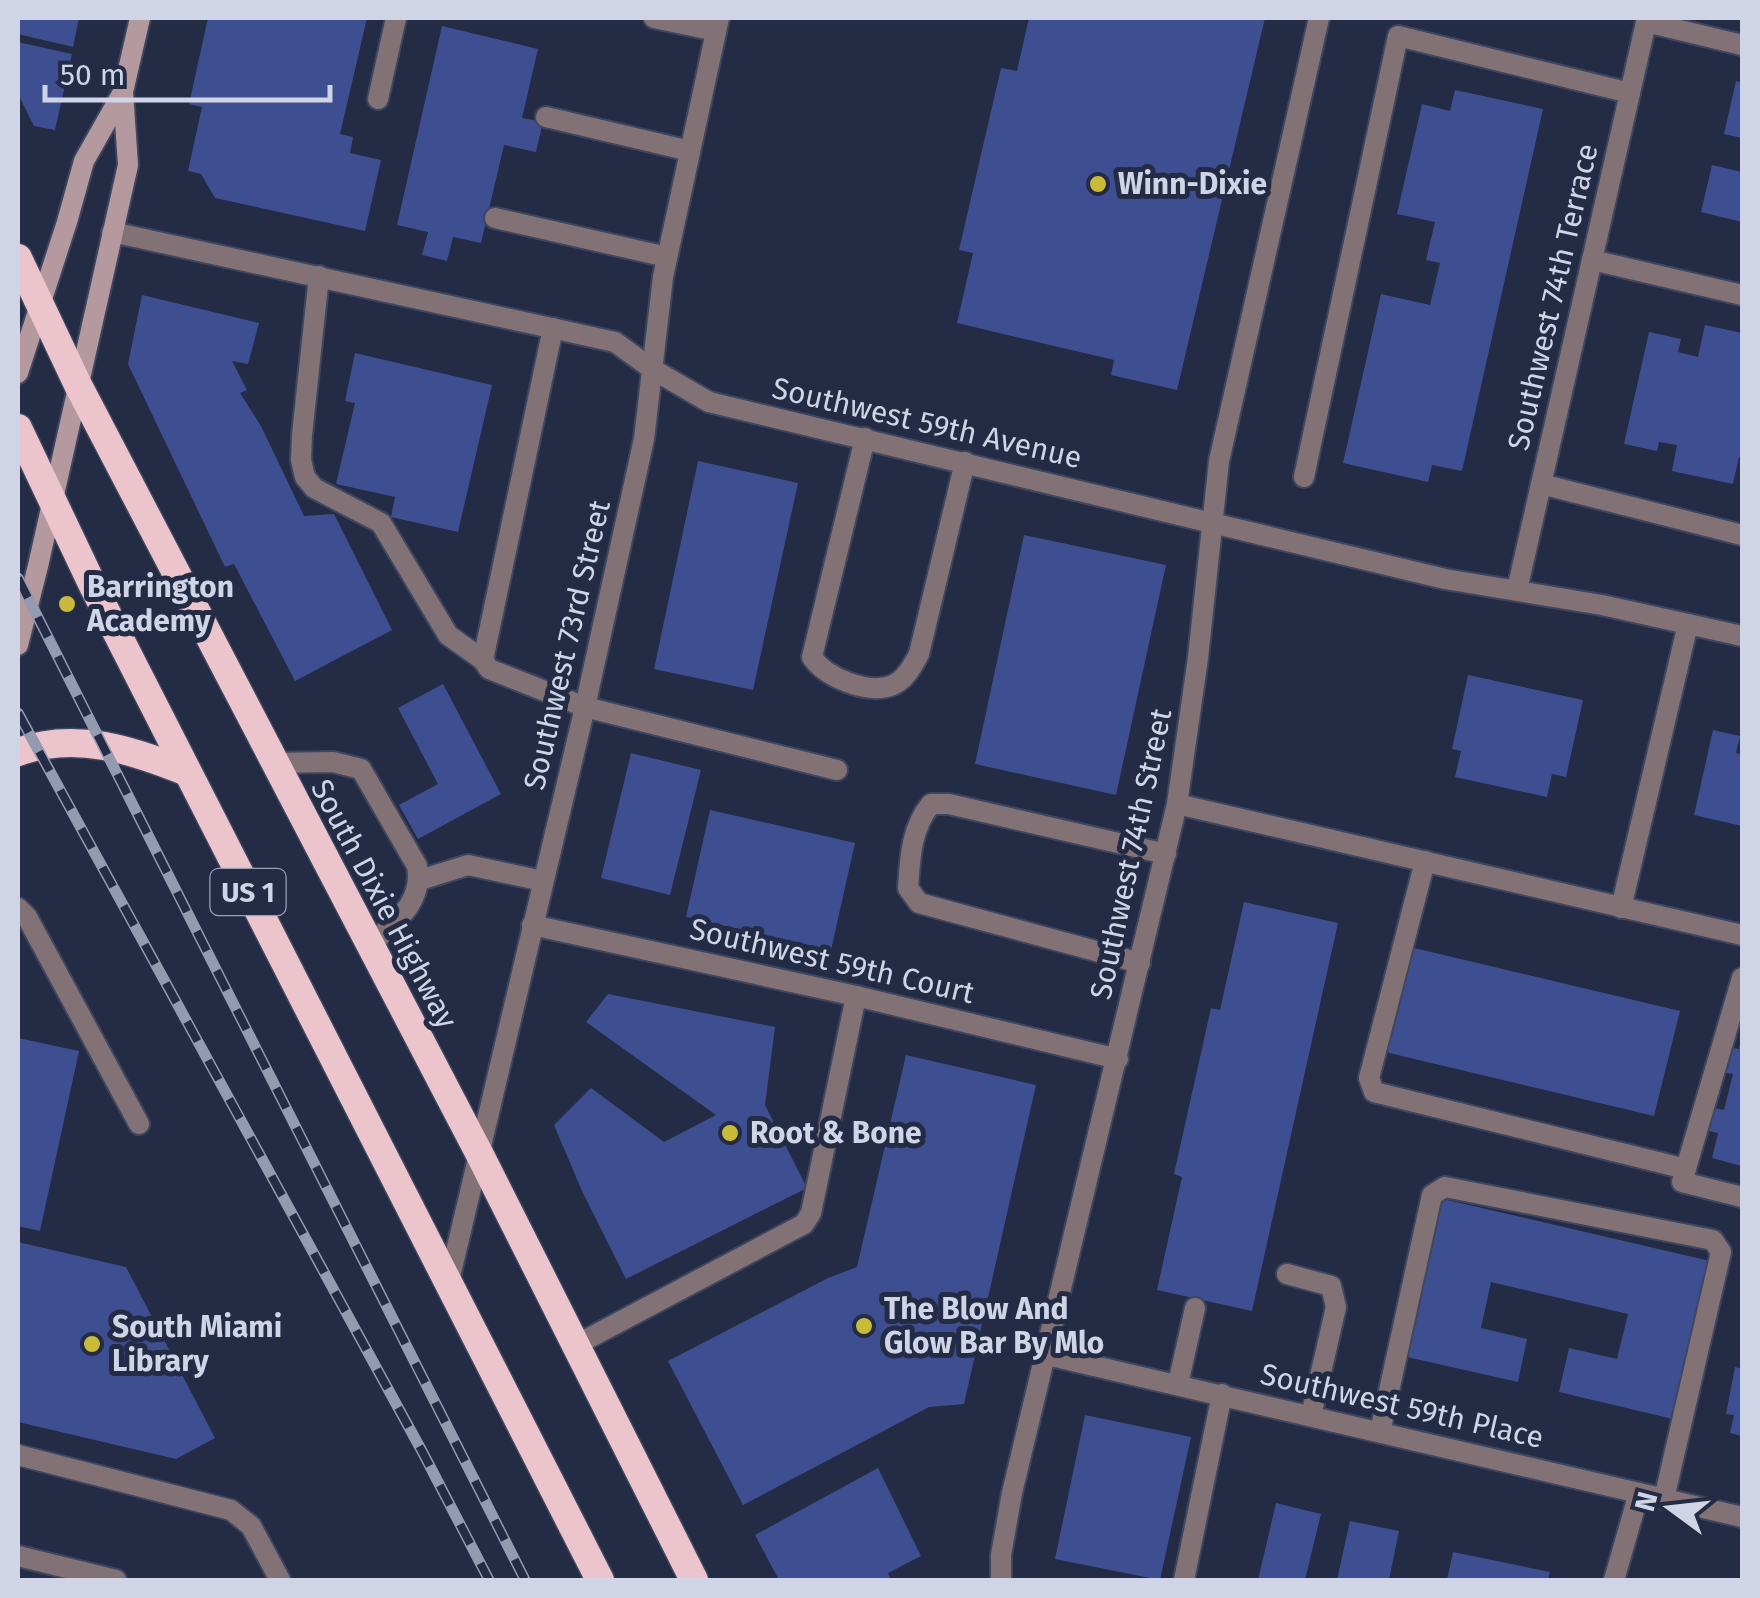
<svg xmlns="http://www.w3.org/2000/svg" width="1760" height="1598" viewBox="0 0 1760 1598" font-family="'Fira Sans',sans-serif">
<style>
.building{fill:#3e4f91}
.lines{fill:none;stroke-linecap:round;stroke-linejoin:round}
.service-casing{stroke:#3f465f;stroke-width:24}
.minor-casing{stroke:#3f465f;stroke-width:24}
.secondary-casing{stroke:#3f465f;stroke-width:24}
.trunk-casing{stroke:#3f465f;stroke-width:31}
.service{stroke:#837275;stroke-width:20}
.minor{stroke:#837275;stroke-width:20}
.secondary{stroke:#b4999e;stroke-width:20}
.trunk{stroke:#ecc4cc;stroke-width:28}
.rail-casing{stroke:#949aaf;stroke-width:11}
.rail{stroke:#232b45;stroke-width:8;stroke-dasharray:22;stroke-linecap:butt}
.poi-dot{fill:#c9ba3a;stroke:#232b45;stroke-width:4}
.labels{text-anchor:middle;stroke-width:10;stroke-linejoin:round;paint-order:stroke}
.shield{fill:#232b45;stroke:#9ba2b6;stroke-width:2.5}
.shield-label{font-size:28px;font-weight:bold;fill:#cfd5e6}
.poi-label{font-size:30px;font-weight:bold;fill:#cfd5e6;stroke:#232b45;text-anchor:start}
.street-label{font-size:30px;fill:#cfd5e6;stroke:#232b45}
</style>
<rect width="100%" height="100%" fill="#232b45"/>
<g class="building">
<path d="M18 18H79L73 47 18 34Z"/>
<path d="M208 18H367L340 134 353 137 350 153 381 160 365 231 215 198 201 174 188 171 202 107 189 104Z"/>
<path d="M1029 18H1265L1177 390 1111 375 1114 360 957 323 973 253 959 250 1001 68 1017 71Z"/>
<path d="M442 26 538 49 522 118 543 122 536 152 504 145 481 243 453 237 447 261 422 255 428 232 397 225Z"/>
<path d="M18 42 72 54 55 130 34 126 18 94Z"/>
<path d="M1736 81 1742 83V138L1724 134Z"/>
<path d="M1455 90 1543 109 1462 471 1432 465 1428 482 1343 463 1381 294 1430 305 1440 263 1426 260 1435 222 1397 214 1422 104 1450 111Z"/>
<path d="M1712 165 1742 172V222L1701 212Z"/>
<path d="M142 295 259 323 248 364 232 361 247 390 240 393 261 426 304 516 334 514 392 630 295 681 234 564 225 567 128 364Z"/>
<path d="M1705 325 1742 333V458L1739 457 1733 484 1672 471 1677 445 1659 442 1657 451 1624 444 1649 332 1681 339 1678 352 1698 357Z"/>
<path d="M355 353 492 385 458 532 391 517 395 497 336 484 355 403 345 401Z"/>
<path d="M698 461 798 483 753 690 654 669Z"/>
<path d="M1024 535 1166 565 1116 795 975 764Z"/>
<path d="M1468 675 1583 700 1566 777 1552 774 1547 797 1455 777 1461 751 1452 749Z"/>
<path d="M443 684 501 794 418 839 399 805 438 784 398 708Z"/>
<path d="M1713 730 1740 736 1736 753 1742 755V826L1694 815Z"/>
<path d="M631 753 701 770 670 895 601 878Z"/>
<path d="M710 810 855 843 831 950 686 917Z"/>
<path d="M1244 902 1338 923 1252 1311 1157 1290 1182 1177 1174 1174 1211 1008 1220 1010Z"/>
<path d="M1410 947 1680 1011 1654 1116 1385 1052Z"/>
<path d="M608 994 775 1027 765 1105 807 1188 626 1279 582 1191 554 1125 591 1088 664 1142 716 1115 586 1022Z"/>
<path d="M18 1038 79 1051 40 1231 18 1226Z"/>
<path d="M1741 1039H1742V1166L1712 1158 1718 1133 1709 1131 1714 1108 1724 1110 1733 1074 1722 1072 1728 1047 1739 1049Z"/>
<path d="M906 1055 1036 1085 964 1404 929 1407 743 1505 668 1361 828 1278 857 1267Z"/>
<path d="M1443 1199 1710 1261 1673 1419 1559 1392 1569 1348 1617 1359 1628 1314 1491 1282 1481 1328 1527 1339 1518 1382 1407 1357Z"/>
<path d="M18 1242 126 1267 215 1438 176 1459 18 1422Z"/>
<path d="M1735 1367 1742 1369V1436L1730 1433 1734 1415 1726 1414Z"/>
<path d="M1085 1415 1191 1437 1160 1580 1055 1559Z"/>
<path d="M878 1468 921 1556 888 1573 891 1580H779L755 1535Z"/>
<path d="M1276 1503 1321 1514 1305 1580H1258Z"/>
<path d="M1350 1521 1399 1531 1389 1580H1337Z"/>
<path d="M1453 1552 1550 1572 1548 1580H1447Z"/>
</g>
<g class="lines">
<defs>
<g id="service">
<path d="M654 18 716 31"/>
<path d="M1646 22 1742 45"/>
<path d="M378 99 396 18"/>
<path d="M546 117 690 151"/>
<path d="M495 218 667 257"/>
<path d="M1592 260 1742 295"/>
<path d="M319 276 302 435 301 460 305 477 314 488 381 523 448 635 483 660"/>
<path d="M553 328 483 660 489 669 585 707 837 770"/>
<path d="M865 438 812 657C825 678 869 695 893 685 906 679 913 665 919 654L965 462"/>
<path d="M1304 477 1398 36 1630 93"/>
<path d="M1541 484 1742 535"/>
<path d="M273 763 333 762 361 769 417 866C424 904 393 923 369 946"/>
<path d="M1425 861 1369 1078 1374 1092 1686 1169"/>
<path d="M420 880 468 865 543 881"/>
<path d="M18 908 27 917 139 1124"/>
<path d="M1621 908 1688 624"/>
<path d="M1140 963 919 903 908 888C910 858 911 828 931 804H949L1166 854"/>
<path d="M1742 978 1682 1182 1742 1197"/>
<path d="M1287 1274 1331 1286 1336 1307 1311 1416"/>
<path d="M574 1346 804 1224 811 1213 856 996"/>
<path d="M1178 1384 1195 1308"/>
<path d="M1380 1432 1432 1195 1445 1187 1713 1240 1721 1252 1664 1499"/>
<path d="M18 1455 231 1510 251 1526 280 1580"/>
<path d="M1184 1580 1222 1394"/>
<path d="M1614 1580 1639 1493"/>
</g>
<g id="minor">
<path d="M112 232 615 342 652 369 709 402 1445 579 1602 605 1742 636"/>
<path d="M1517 590 1647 18"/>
<path d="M1177 804 1742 935"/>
<path d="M532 925 856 996 1118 1059"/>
<path d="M449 1281 585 707 644 439 663 277 719 18"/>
<path d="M1047 1355 1742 1517"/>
<path d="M18 1556 116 1580"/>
<path d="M1001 1580V1555L1012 1493 1177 804 1198 658 1219 461 1319 18"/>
</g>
<g id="secondary">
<path d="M18 373 67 222 84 161 122 94"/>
<path d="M18 645 38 566 128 165 123 92 140 18"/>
</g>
<g id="trunk">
<path d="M18 258 78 385 478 1151 694 1580"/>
<path d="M18 428 94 588 600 1580"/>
<path d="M18 752C76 731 132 750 187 772"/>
</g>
</defs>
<use href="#service" class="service-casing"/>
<use href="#minor" class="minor-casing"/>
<use href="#secondary" class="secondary-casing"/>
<use href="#trunk" class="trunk-casing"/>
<use href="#service" class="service"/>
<use href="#minor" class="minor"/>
<use href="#secondary" class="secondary"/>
<use href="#trunk" class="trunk"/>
<defs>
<g id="rail">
<path d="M18 578 525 1580"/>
<path d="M18 713 423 1453 489 1580"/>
</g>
</defs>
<use href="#rail" class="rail-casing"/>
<use href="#rail" class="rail"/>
</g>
<g class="poi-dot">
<circle cx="1098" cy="184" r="10"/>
<circle cx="67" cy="604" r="10"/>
<circle cx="730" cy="1133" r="10"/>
<circle cx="864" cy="1326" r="10"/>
<circle cx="92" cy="1344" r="10"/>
</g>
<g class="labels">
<rect class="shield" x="210.5" y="869" width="75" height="46" rx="8"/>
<g class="shield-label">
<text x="248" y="902">US 1</text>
</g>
<g class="poi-label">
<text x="1118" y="194">Winn-Dixie</text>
<text x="87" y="597">Barrington<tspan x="87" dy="34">Academy</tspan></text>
<text x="750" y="1143">Root &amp; Bone</text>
<text x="884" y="1319">The Blow And<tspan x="884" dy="34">Glow Bar By Mlo</tspan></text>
<text x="112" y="1337">South Miami<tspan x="112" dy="34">Library</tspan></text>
</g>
<g class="street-label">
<text transform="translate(1553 297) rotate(-77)" y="10">Southwest 74th Terrace</text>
<text transform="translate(927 423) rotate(13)" y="10">Southwest 59th Avenue</text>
<text transform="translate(567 645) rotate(-77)" y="10">Southwest 73rd Street</text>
<text transform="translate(1131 854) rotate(-78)" y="10">Southwest 74th Street</text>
<text transform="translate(384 904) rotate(62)" y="10">South Dixie Highway</text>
<text transform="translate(832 961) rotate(13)" y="10">Southwest 59th Court</text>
<text transform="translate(1402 1406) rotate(13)" y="10">Southwest 59th Place</text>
</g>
</g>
<rect width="1760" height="1598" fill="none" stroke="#cfd5e6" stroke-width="40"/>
<g transform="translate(1670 1508) rotate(285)" stroke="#232b45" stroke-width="8" paint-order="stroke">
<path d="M0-8L18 38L0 25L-18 38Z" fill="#cfd5e6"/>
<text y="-15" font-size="28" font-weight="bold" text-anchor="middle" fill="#cfd5e6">N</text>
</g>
<path d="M45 85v15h285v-15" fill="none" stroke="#cfd5e6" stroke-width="5"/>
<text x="60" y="85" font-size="30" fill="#cfd5e6" stroke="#232b45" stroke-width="8" paint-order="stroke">50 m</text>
</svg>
